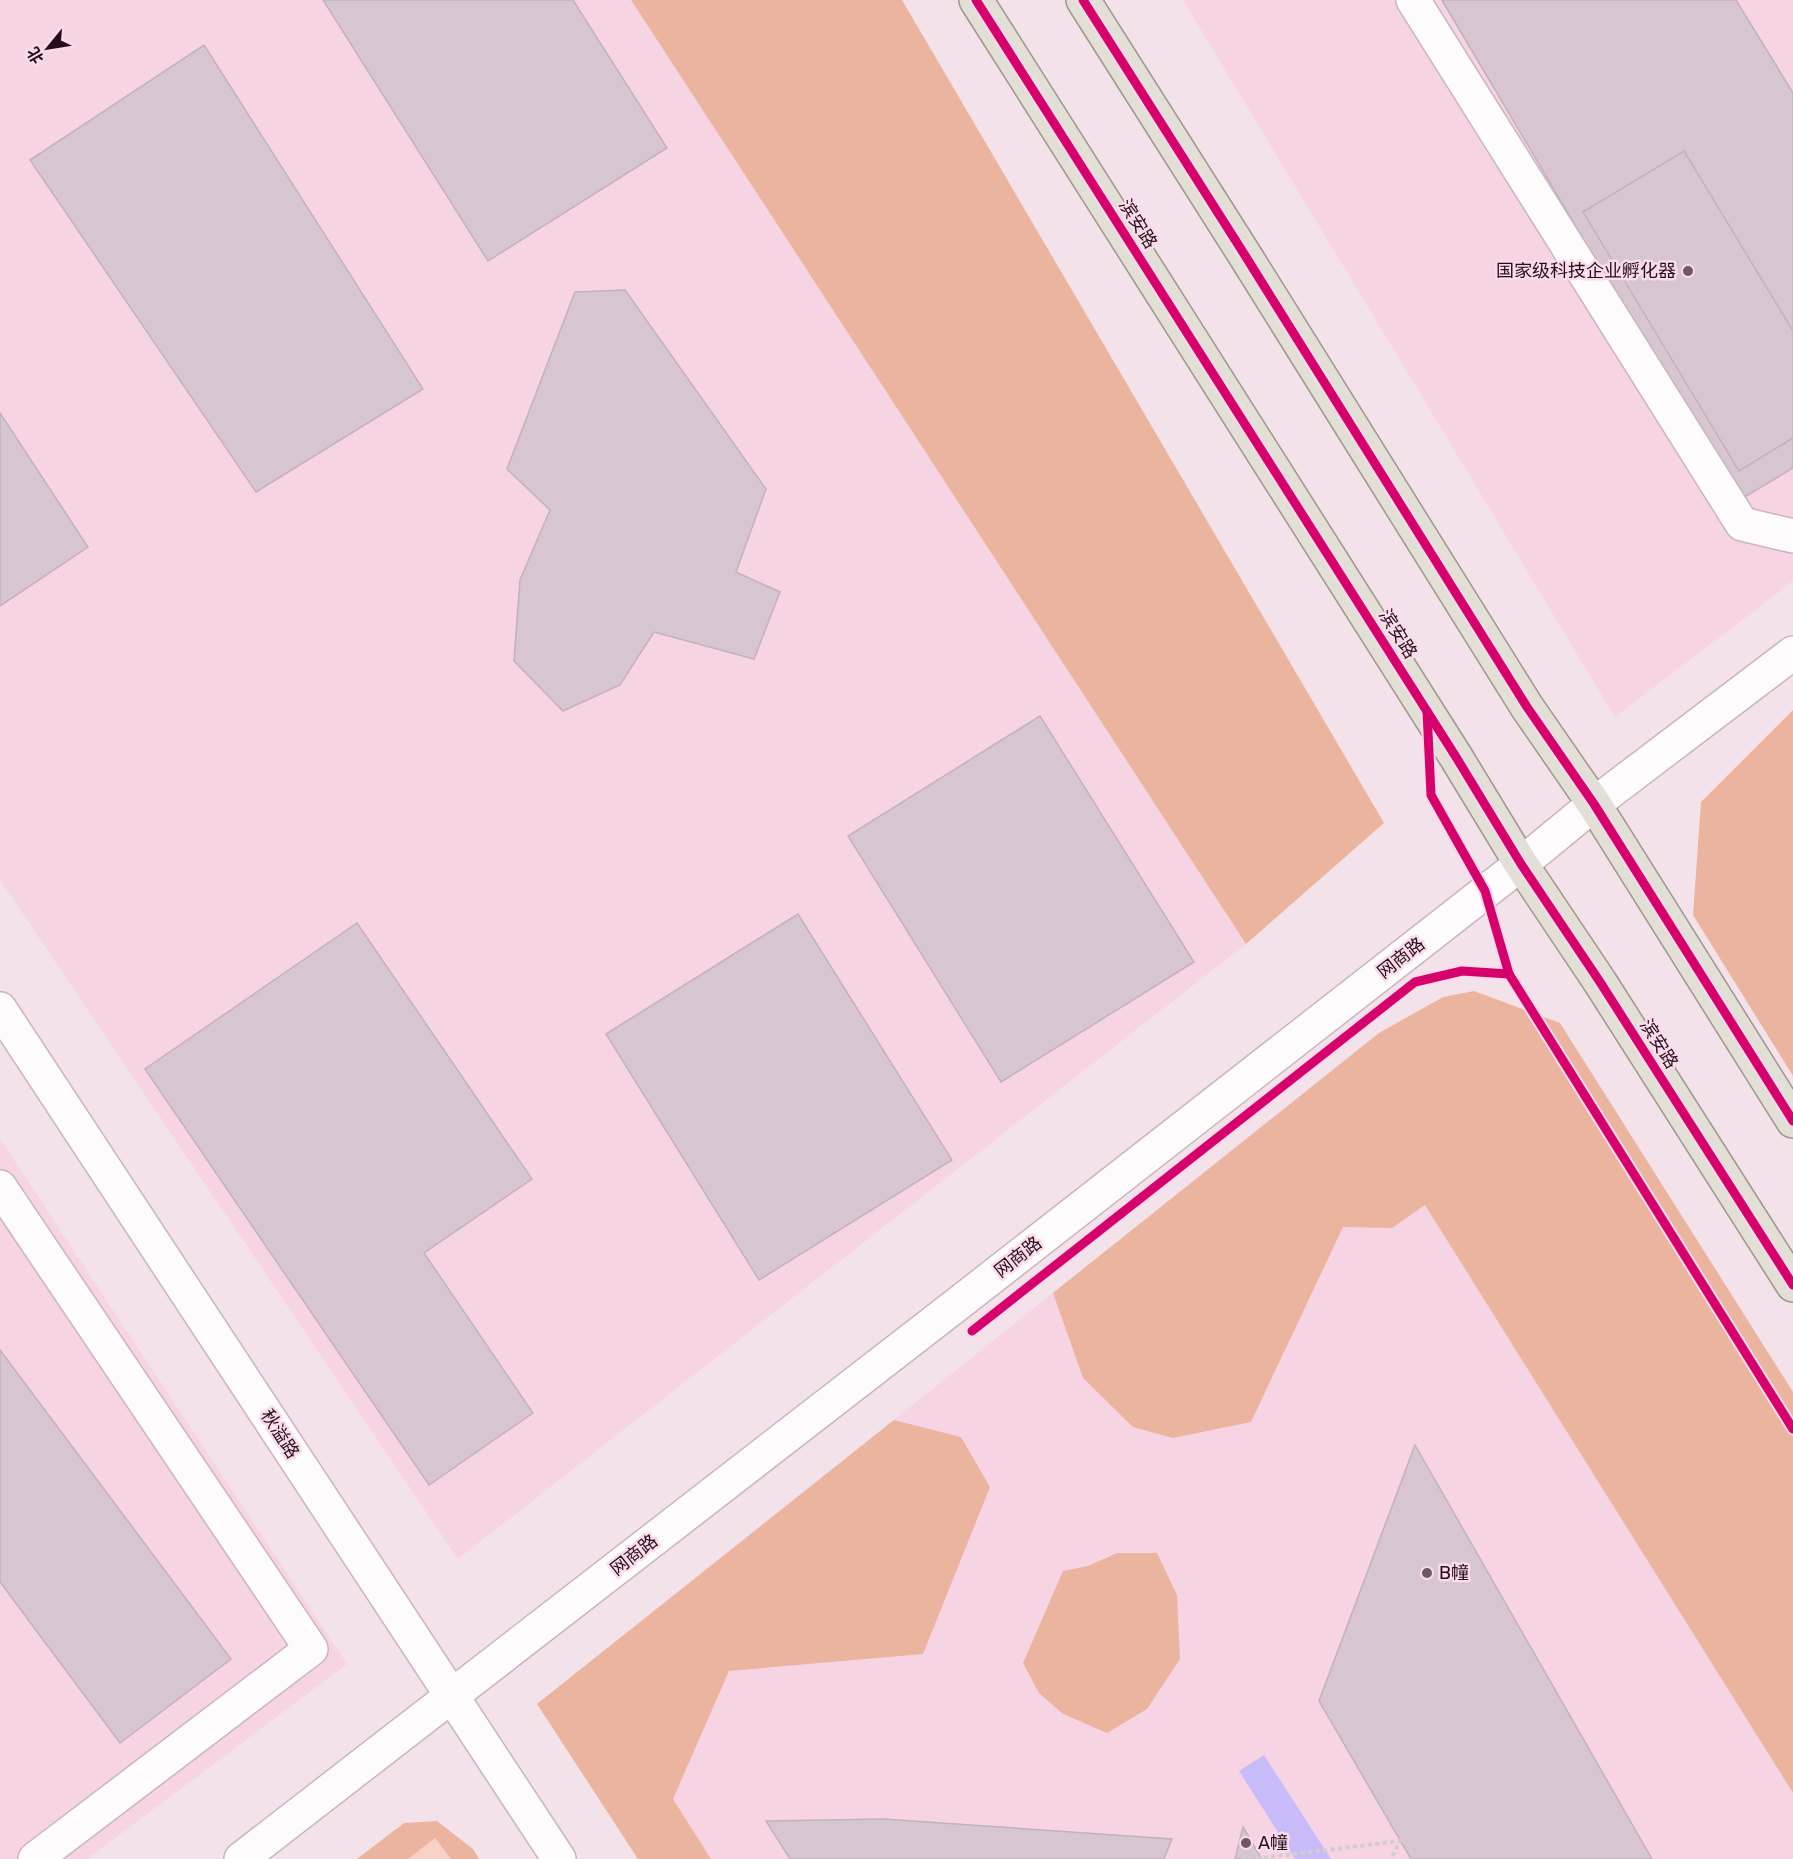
<svg xmlns="http://www.w3.org/2000/svg" width="1793" height="1859" viewBox="0 0 1793 1859" font-family="Rubik,'Noto Sans SC',sans-serif">
<style>
.built{fill:#f7d4e4}
.green{fill:#f7d1c5}
.forest{fill:#ebb49f}
.water{fill:#c7bbf9}
.building{fill:#d7c5d2;stroke:#c3b1bf;stroke-width:1.5}
.lines{fill:none;stroke-linecap:round;stroke-linejoin:round}
.minor-casing{stroke:#cab5bf;stroke-width:36}
.major-casing{stroke:#9f968a;stroke-width:36}
.path{stroke:#d2cdcf;stroke-width:4;stroke-dasharray:4.5 3;stroke-linecap:butt}
.minor{stroke:#fdfbfc;stroke-width:33}
.major{stroke:#e2dfd7;stroke-width:33}
.cycleway-casing{stroke:#fadbe9;stroke-width:13}
.cycleway{stroke:#d6006c;stroke-width:9}
.poi-dot{fill:#6e5863;stroke:#fadbe9;stroke-width:2}
.labels{text-anchor:middle;stroke-width:5;stroke-linejoin:round;paint-order:stroke}
.street-label{font-size:18px;fill:#260d1b;stroke:#fadbe9}
.poi-label{font-size:18px;fill:#260d1b;stroke:#fadbe9;text-anchor:start}
</style>
<rect width="100%" height="100%" fill="#f3e2ea"/>
<g class="built">
<path d="M0 0H631L1246 944 458 1559 0 880Z"/>
<path d="M1183 0H1793V581L1615 717Z"/>
<path d="M1379 1033 1793 1716V1859H638L537 1704Z"/>
<path d="M0 1139 347 1664 87 1859H0Z"/>
</g>
<path class="green" d="M435 1838 451 1859H408Z"/>
<g class="forest">
<path d="M631 0H902L1384 823 1246 944Z"/>
<path d="M1793 710V1076L1693 915 1701 802Z"/>
<path d="M1474 991 1560 1023 1793 1392V1793L1425 1205 1392 1228 1343 1227 1251 1422 1173 1438 1133 1427 1083 1378 1053 1293 1379 1033 1443 997Z"/>
<path d="M894 1420 961 1437 990 1487 923 1654 729 1671 673 1799 711 1859H638L537 1704Z"/>
<path d="M1117 1553H1157L1177 1595 1180 1659 1147 1709 1107 1733 1063 1714 1039 1693 1023 1663 1063 1571 1088 1566Z"/>
<path d="M437 1821 473 1849 479 1859H451L435 1838 408 1859H357L404 1823Z"/>
</g>
<path class="water" d="M1264 1755 1331 1859H1295L1239 1771Z"/>
<g class="building">
<path d="M323 0H573L667 148 488 261Z"/>
<path d="M1442 0H1577L1592 26 1493 86Z"/>
<path d="M1442 0H1736L1793 93V468L1738 501Z"/>
<path d="M204 45 423 389 256 492 30 160Z"/>
<path d="M1684 151 1793 331V438L1739 471 1583 212Z"/>
<path d="M625 290 766 489 736 572 780 592 754 659 654 632 620 685 563 711 514 661 520 580 550 510 507 469 575 292Z"/>
<path d="M0 413 88 547 0 606Z"/>
<path d="M1040 716 1194 962 1001 1082 848 836Z"/>
<path d="M798 914 952 1160 759 1280 606 1034Z"/>
<path d="M357 923 532 1179 424 1253 533 1413 429 1485 145 1069Z"/>
<path d="M0 1350 231 1659 120 1743 0 1582Z"/>
<path d="M1415 1445 1652 1859H1411L1319 1701Z"/>
<path d="M884 1819 1172 1839 1164 1859H790L766 1821Z"/>
<path d="M1243 1827 1261 1858V1859H1235Z"/>
</g>
<g class="lines">
<defs>
<g id="minor">
<path d="M1413 0 1742 524 1793 536"/>
<path d="M0 1009 559 1859"/>
<path d="M0 1187 311 1649 35 1859"/>
<path d="M241 1859 955 1306 1521 864 1594 804 1793 653"/>
</g>
<g id="major">
<path d="M976 0 1456 757 1521 864 1600 982 1793 1285"/>
<path d="M1083 0 1246 257 1527 707 1594 804 1793 1121"/>
</g>
</defs>
<use href="#minor" class="minor-casing"/>
<use href="#major" class="major-casing"/>
<path class="path" d="M1241 1859 1261 1858 1400 1841 1391 1859"/>
<use href="#minor" class="minor"/>
<use href="#major" class="major"/>
<defs>
<g id="cycleway">
<path d="M976 0 1456 757 1521 864 1600 982 1793 1285"/>
<path d="M1083 0 1246 257 1527 707 1594 804 1793 1121"/>
<path d="M1427 711 1431 795 1485 891 1509 974 1793 1429"/>
<path d="M972 1331 1415 982 1462 971 1509 974"/>
</g>
</defs>
<use href="#cycleway" class="cycleway-casing"/>
<use href="#cycleway" class="cycleway"/>
</g>
<g class="poi-dot">
<circle cx="1688" cy="271" r="6"/>
<circle cx="1427" cy="1573" r="6"/>
<circle cx="1246" cy="1843" r="6"/>
</g>
<g class="labels">
<g class="street-label">
<text transform="translate(1138 224) rotate(58)" y="6">滨安路</text>
<text transform="translate(1398 634) rotate(58)" y="6">滨安路</text>
<text transform="translate(1401 958) rotate(-38)" y="6">网商路</text>
<text transform="translate(1659 1044) rotate(58)" y="6">滨安路</text>
<text transform="translate(1018 1257) rotate(-38)" y="6">网商路</text>
<text transform="translate(280 1434) rotate(57)" y="6">秋溢路</text>
<text transform="translate(634 1555) rotate(-38)" y="6">网商路</text>
</g>
<g class="poi-label">
<text x="1676" y="277" text-anchor="end">国家级科技企业孵化器</text>
<text x="1439" y="1579">B幢</text>
<text x="1258" y="1849">A幢</text>
</g>
</g>
<g transform="translate(48 48) rotate(240)" stroke="#fadbe9" stroke-width="4.5" paint-order="stroke">
<path d="M0-4.5L10 22L0 15L-10 22Z" fill="#260d1b"/>
<text y="-9" font-size="16" font-weight="bold" text-anchor="middle" fill="#260d1b">北</text>
</g>
</svg>
